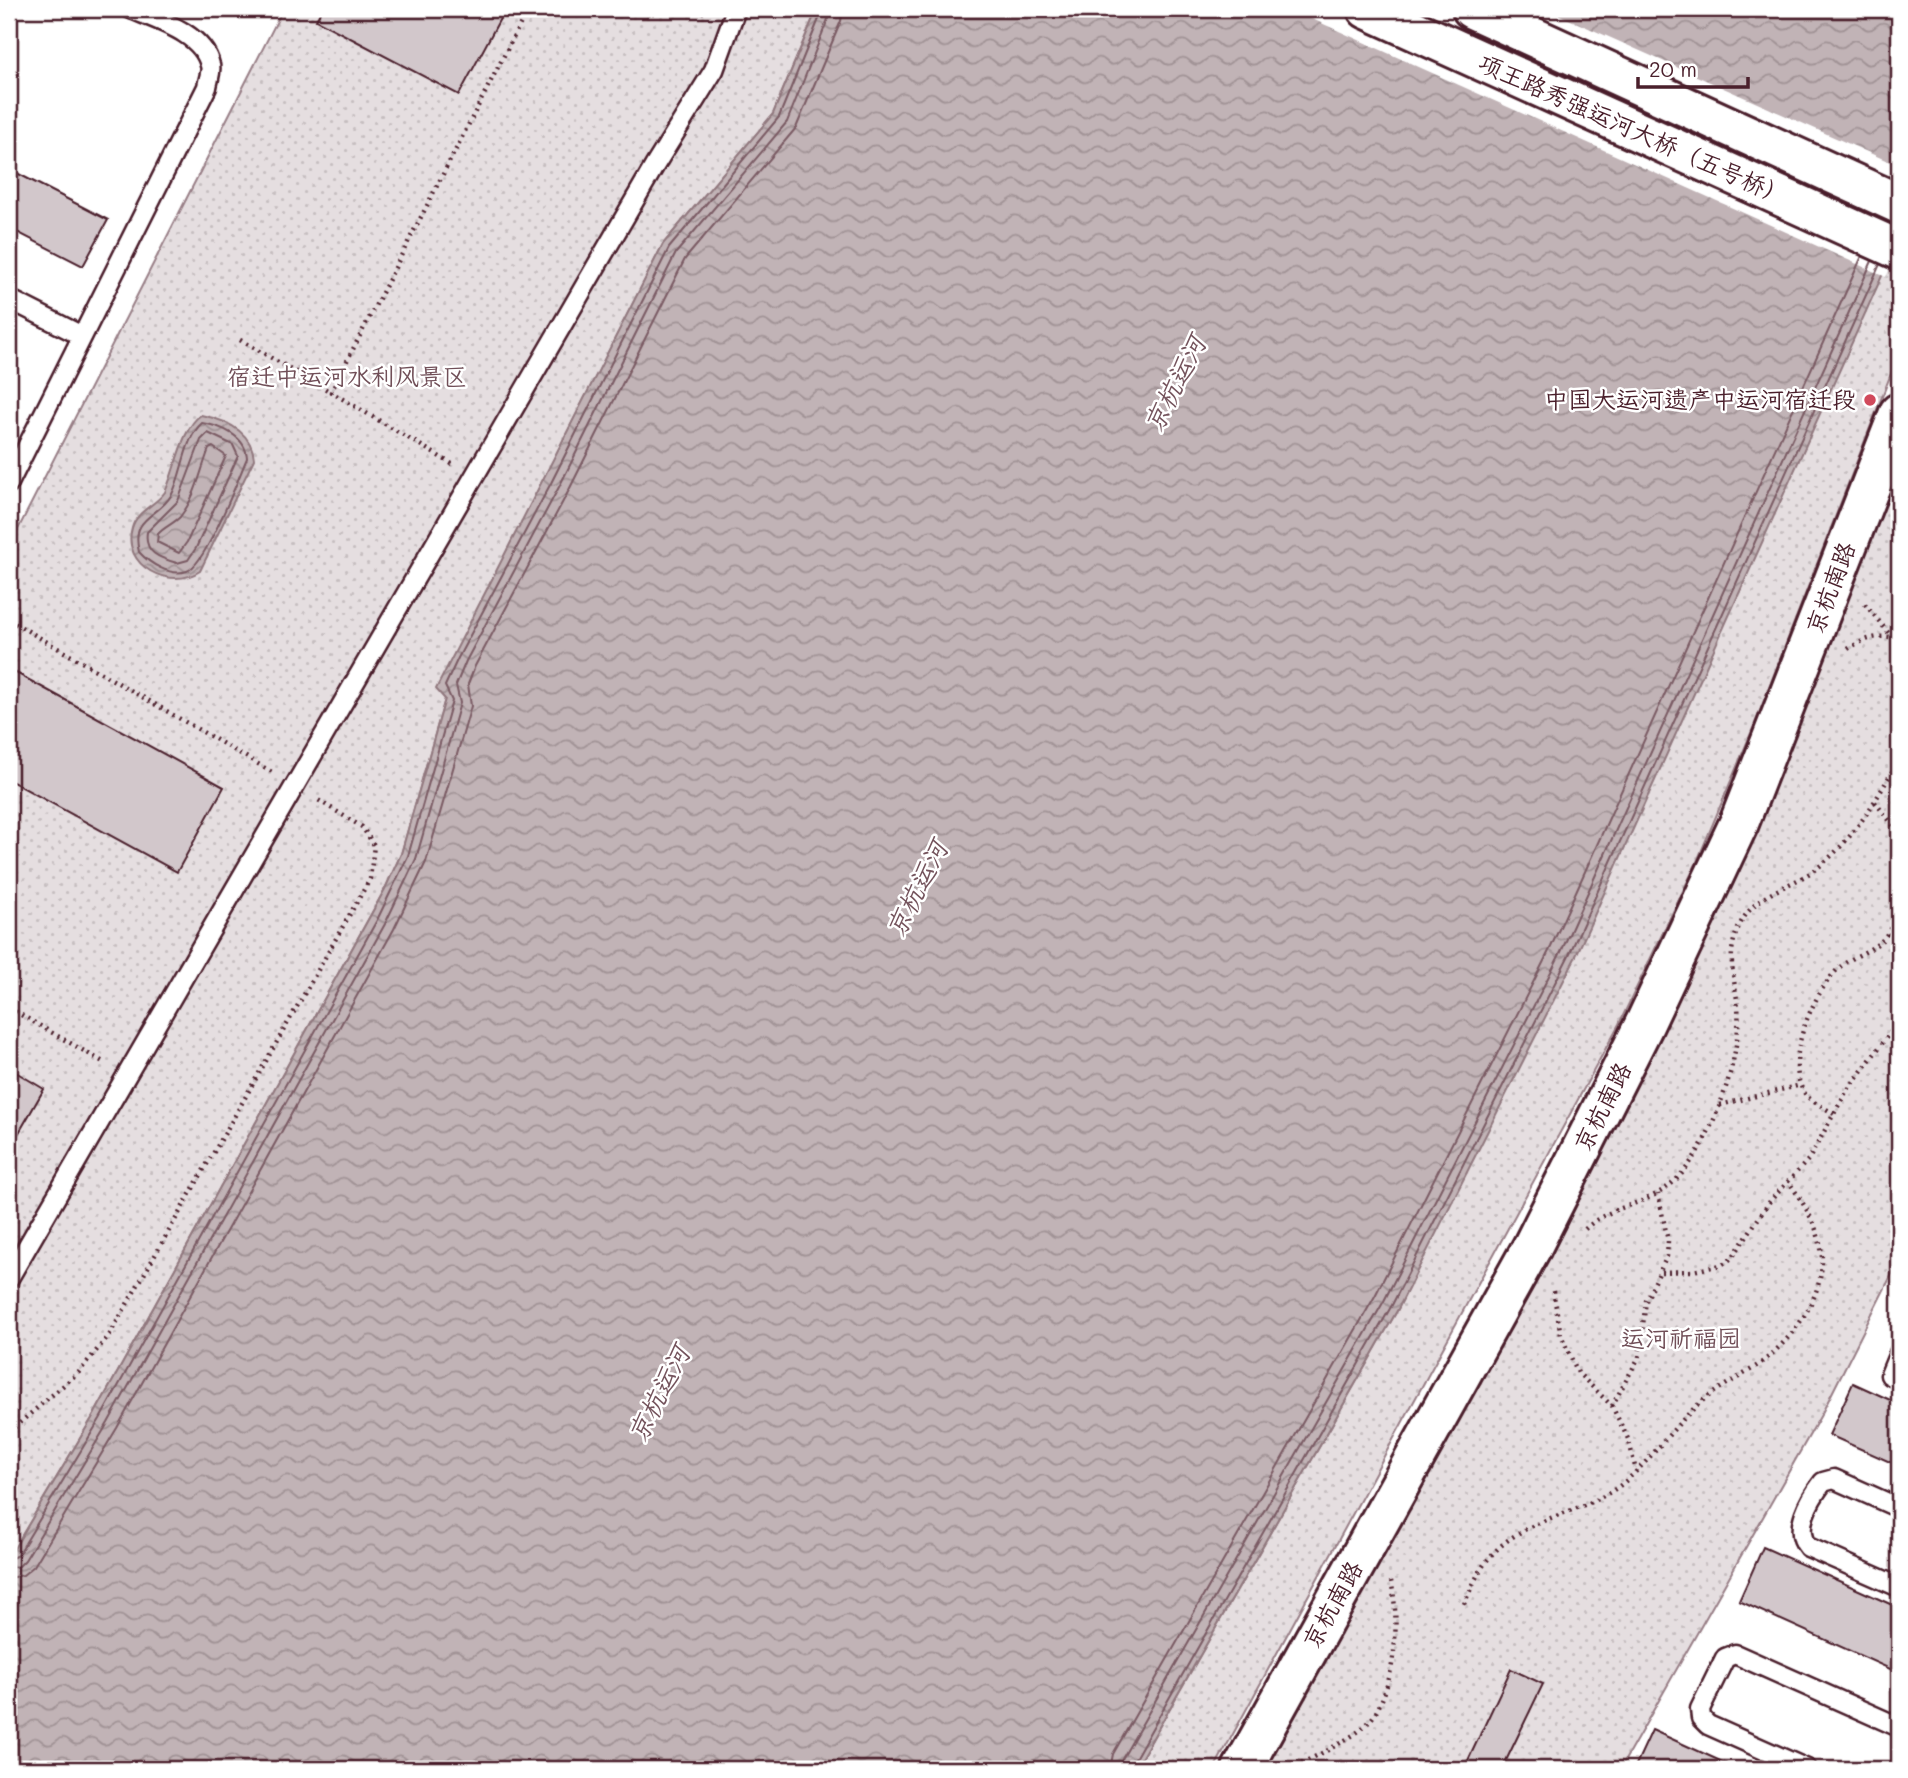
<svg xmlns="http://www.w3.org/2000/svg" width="1908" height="1778" viewBox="0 0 1908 1778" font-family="Mali,'LXGW WenKai TC',sans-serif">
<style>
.park{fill:url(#park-dots);stroke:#987e86;stroke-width:2}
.water{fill:url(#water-waves);stroke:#91787e;stroke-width:2}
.pier{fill:#fff}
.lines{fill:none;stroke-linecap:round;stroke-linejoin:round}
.shore{stroke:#7a5a63;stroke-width:2}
.building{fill:#d2c7cb;stroke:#4a1f2b;stroke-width:2}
.lane-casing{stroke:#4a1f2b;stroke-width:23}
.secondary-casing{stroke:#4a1f2b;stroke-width:44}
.primary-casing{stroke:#4a1f2b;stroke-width:44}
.path{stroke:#4a1f2b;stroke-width:4.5;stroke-dasharray:2 5;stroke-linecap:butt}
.lane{stroke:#fff;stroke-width:18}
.secondary{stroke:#fff;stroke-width:38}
.primary{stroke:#fff;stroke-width:38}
.poi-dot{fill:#d1495b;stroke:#fff;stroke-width:2.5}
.labels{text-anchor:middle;stroke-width:5;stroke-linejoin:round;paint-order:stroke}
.street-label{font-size:24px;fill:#4a1f2b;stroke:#fff}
.park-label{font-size:24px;fill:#714f58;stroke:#fff}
.poi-label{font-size:24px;fill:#4a1f2b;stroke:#fff;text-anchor:end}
.water-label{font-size:26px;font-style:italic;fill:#74535c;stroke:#fff}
</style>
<defs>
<pattern id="park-dots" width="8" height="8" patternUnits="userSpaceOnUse" patternTransform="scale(1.75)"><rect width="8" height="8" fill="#e5dee0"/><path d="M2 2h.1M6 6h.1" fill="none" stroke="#c6bec0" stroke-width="1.8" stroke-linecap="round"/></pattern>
<pattern id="water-waves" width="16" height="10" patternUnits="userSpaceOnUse" patternTransform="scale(1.75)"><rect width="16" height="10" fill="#c1b3b6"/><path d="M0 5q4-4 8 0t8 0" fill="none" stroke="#9f9194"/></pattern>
</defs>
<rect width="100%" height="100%" fill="#fff"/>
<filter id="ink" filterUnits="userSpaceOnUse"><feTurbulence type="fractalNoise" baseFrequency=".0143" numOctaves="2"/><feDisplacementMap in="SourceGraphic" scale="14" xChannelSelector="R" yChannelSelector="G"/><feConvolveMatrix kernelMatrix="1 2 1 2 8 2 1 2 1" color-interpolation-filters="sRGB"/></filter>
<g filter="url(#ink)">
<g class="park">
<path d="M283 9H817L773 114 663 244 437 689 445 699 401 854 385 889 94 1415 9 1557V547Z"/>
<path d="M1899 238V353L1754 726 1696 864 1619 1024 1214 1769H1135L1398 1309Z"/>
<path d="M1899 447V1260L1822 1413 1620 1769H1265L1579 1200 1660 1031Z"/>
</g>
<g class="water">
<path d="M817 9H1899V238L1575 958 1398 1309 1135 1769H9V1557L94 1415 385 889 401 854 445 699 436 689 663 244 773 114Z"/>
<path d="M201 415C226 420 252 431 254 459L200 571C170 591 121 566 132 528 137 510 155 506 165 492 175 471 182 427 201 415Z"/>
</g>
<path class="pier" d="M1290 9H1546L1899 166V246L1886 277Z"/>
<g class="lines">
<g class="shore">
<path d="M202 423C221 426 246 436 247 458 238 479 206 564 187 571 170 577 149 563 139 552 130 515 159 518 172 494 183 473 184 439 202 423Z"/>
<path d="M208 433 233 445 238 456 196 548 188 560 177 563C159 558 144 553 147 532L178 501 201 440Z"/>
<path d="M213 447 226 456 187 542 179 553 157 542 158 534C164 527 173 524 180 517 196 497 200 472 209 449Z"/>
<path d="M9 1559 18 1555 100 1419 377 920 408 856 452 701 445 686 458 658 551 483 669 248 779 117 823 9"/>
<path d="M9 1568 19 1566 25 1560 108 1423 385 924 416 859 460 703 456 685 466 661 559 487 676 253 787 122 832 9"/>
<path d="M9 1578 23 1575 34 1566 117 1428 394 929 426 862 471 706 468 684 475 666 568 492 685 259 796 128 841 21 843 9"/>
<path d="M1110 1769 1113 1754 1375 1296 1551 947 1862 256"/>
<path d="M1120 1769 1122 1759 1384 1301 1561 952 1872 261"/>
<path d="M1129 1769 1392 1305 1569 955 1880 264"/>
</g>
</g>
<g class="building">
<path d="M322 9H495L503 13 459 95 316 20Z"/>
<path d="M9 169 108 220 83 266 9 228Z"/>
<path d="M9 669 224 787 177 872 9 780Z"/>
<path d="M9 1068 44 1089 9 1150Z"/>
<path d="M1853 1383 1899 1404V1466L1829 1435Z"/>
<path d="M1763 1547 1899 1608V1673L1739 1601Z"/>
<path d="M1511 1669 1543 1684 1502 1769H1464Z"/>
<path d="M1652 1730 1738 1769H1634Z"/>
</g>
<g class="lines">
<defs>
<g id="lane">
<path d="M9 299 82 336"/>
<path d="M9 483 207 87C208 80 212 71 210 65 203 33 157 20 131 9"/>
<path d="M9 1278 655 165 714 70 736 9"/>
<path d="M1899 1353 1890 1375 1899 1380"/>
<path d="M1899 1508 1834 1479 1823 1482C1810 1499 1792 1529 1808 1547L1899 1587"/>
<path d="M1807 1769 1708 1725 1701 1718 1700 1709 1725 1658 1735 1654 1899 1727"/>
</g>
<path id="secondary" d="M1242 1769 1532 1247 1644 1025 1739 823 1899 413"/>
<g id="primary">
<path d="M1367 9 1899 250"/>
<path d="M1472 9 1899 204"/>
</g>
</defs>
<use href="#lane" class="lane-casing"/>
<use href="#secondary" class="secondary-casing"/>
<use href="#primary" class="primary-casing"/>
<g class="path">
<path d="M696 9 707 14"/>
<path d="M240 340 331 392"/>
<path d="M452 464 331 392 528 9"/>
<path d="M1865 604 1891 636"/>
<path d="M9 620 272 772"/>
<path d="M1848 649C1863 639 1881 633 1899 639"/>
<path d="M1875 802 1896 829 1899 838"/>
<path d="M1888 933 1899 944"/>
<path d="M9 1008 105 1063"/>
<path d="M1720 1105 1801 1085"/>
<path d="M1834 1114C1826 1108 1813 1103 1807 1096 1780 1065 1814 991 1839 968 1853 955 1877 950 1887 934 1893 925 1896 913 1899 904"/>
<path d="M1585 1229C1616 1200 1653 1209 1684 1171 1715 1133 1742 1055 1738 1007 1734 973 1724 951 1743 919 1761 890 1796 886 1821 865 1856 836 1877 799 1899 759"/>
<path d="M1661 1272 1693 1271 1721 1265 1732 1258 1770 1201 1809 1159 1846 1092 1899 1021"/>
<path d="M1553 1291 1561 1335 1578 1373 1612 1406 1629 1441 1636 1471"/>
<path d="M1612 1406 1639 1357 1646 1301 1667 1256 1668 1241 1658 1194"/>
<path d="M9 1432 79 1372 110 1334 370 879 374 845 362 827 318 800"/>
<path d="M1464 1604C1471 1589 1478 1571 1489 1558 1523 1517 1577 1516 1618 1487 1648 1465 1671 1428 1700 1403 1717 1388 1739 1378 1758 1365 1793 1340 1831 1290 1820 1243 1815 1221 1802 1201 1789 1182"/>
<path d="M1288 1767C1302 1764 1316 1756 1328 1750 1345 1740 1364 1731 1375 1714 1396 1677 1400 1621 1391 1581"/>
</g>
<use href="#lane" class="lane"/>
<use href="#secondary" class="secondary"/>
<use href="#primary" class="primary"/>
</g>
</g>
<circle class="poi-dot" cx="1870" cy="400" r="7"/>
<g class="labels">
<g class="street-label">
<text transform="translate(1633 130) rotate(24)" y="8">项王路秀强运河大桥（五号桥）</text>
<text transform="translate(1831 588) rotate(-69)" y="8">京杭南路</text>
<text transform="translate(1603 1107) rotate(-63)" y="8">京杭南路</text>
<text transform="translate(1333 1605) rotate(-61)" y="8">京杭南路</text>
</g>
<g class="park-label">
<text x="347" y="385">宿迁中运河水利风景区</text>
<text x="1681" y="1347">运河祈福园</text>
</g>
<g class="poi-label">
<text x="1856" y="408">中国大运河遗产中运河宿迁段</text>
</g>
<g class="water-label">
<text transform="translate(1175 384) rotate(-63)" y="9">京杭运河</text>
<text transform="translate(917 889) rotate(-63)" y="9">京杭运河</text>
<text transform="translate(659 1394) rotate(-63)" y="9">京杭运河</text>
</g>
</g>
<rect width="1908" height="1778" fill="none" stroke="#fff" stroke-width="35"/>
<rect x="18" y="18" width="1873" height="1743" fill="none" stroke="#4a1f2b" stroke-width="2.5" filter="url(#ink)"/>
<path d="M1638 77v10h110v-10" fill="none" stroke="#4a1f2b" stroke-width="3.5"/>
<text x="1649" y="77" font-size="21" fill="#4a1f2b" stroke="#ffffff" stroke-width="5" paint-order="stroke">20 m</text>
</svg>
